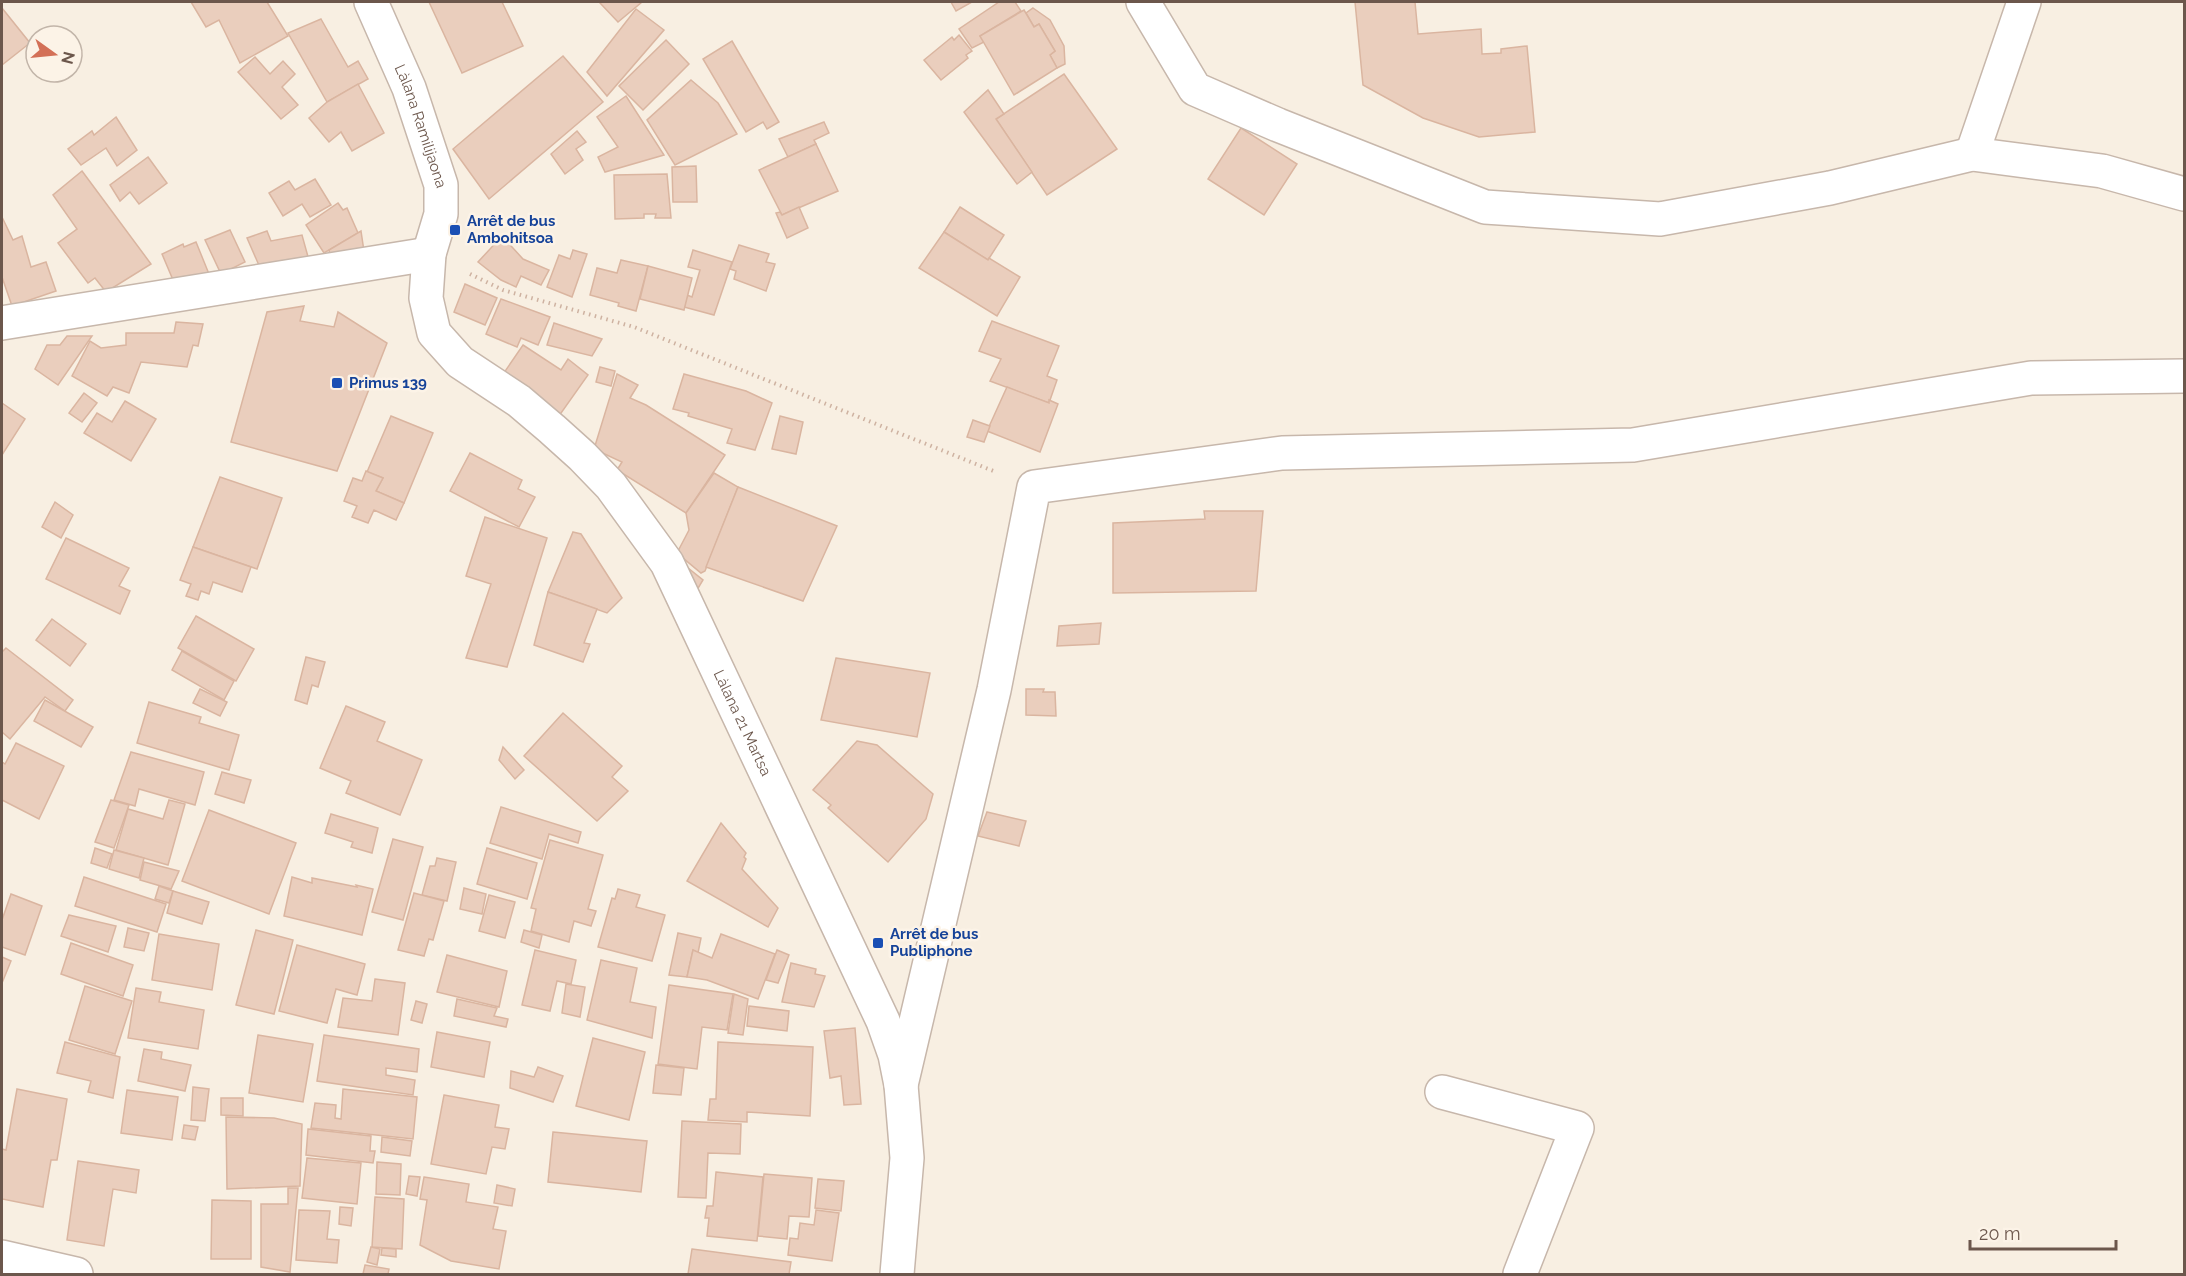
<svg xmlns="http://www.w3.org/2000/svg" width="2186" height="1276" viewBox="0 0 2186 1276" font-family="Raleway,sans-serif">
<style>
.building{fill:#eacebd;stroke:#dab5a0;stroke-width:1.5}
.lines{fill:none;stroke-linecap:round;stroke-linejoin:round}
.minor-casing{stroke:#c7b7ab;stroke-width:36}
.tertiary-casing{stroke:#c7b7ab;stroke-width:36}
.path{stroke:#ceb2a1;stroke-width:4;stroke-dasharray:1.5 4.5;stroke-linecap:butt}
.minor{stroke:#fff;stroke-width:33}
.tertiary{stroke:#fff;stroke-width:33}
.transit-dot{fill:#1a4fb4;stroke:#fcf3e7;stroke-width:2}
.labels{text-anchor:middle;stroke-width:5;stroke-linejoin:round;paint-order:stroke}
.street-label{font-size:15px;fill:#6c574c;stroke:#fcf3e7}
.transit-label{font-size:15px;font-weight:bold;fill:#164399;stroke:#fcf3e7;text-anchor:start}
</style>
<rect width="100%" height="100%" fill="#f8efe2"/>
<g class="building">
<path d="M191 2H267L288 36 240 63 219 20 206 27Z"/>
<path d="M429 2H502L523 46 462 73Z"/>
<path d="M602 2H642L618 22 600 3Z"/>
<path d="M951 2H972L956 11Z"/>
<path d="M999 2H1015L1021 11 980 36 984 42 972 48 959 29Z"/>
<path d="M1355 2H1415L1418 34 1481 29 1482 54 1501 53V49L1527 46 1535 132 1479 137 1423 118 1363 85Z"/>
<path d="M2 8 30 43 2 65Z"/>
<path d="M1033 8 1050 20 1064 46 1065 64 1057 68 1050 55 1055 51 1039 24 1034 27 1026 13Z"/>
<path d="M636 9 664 30 607 96 587 72Z"/>
<path d="M1024 10 1034 27 1039 24 1055 51 1050 55 1057 68 1014 95 980 36Z"/>
<path d="M321 19 348 67 358 61 368 79 327 102 288 33Z"/>
<path d="M959 35 972 51 966 55 968 58 941 80 924 60 952 37 954 40Z"/>
<path d="M666 40 689 64 643 110 619 86Z"/>
<path d="M732 41 779 122 767 129 763 122 746 132 703 59Z"/>
<path d="M563 56 603 102 489 199 453 149Z"/>
<path d="M255 57 270 74 283 61 295 74 282 87 298 105 281 119 238 72Z"/>
<path d="M1064 74 1117 149 1047 195 996 119Z"/>
<path d="M691 80 718 103 737 134 675 165 647 120Z"/>
<path d="M358 84 384 133 352 151 341 132 329 142 309 118 327 102Z"/>
<path d="M988 90 1004 114 996 119 1032 172 1017 184 964 112Z"/>
<path d="M626 96 664 155 605 172 598 157 618 147 597 117Z"/>
<path d="M116 117 137 150 117 166 106 148 81 165 68 149 92 131 94 135Z"/>
<path d="M824 122 829 133 814 140 816 144 788 157 779 139Z"/>
<path d="M1241 128 1297 164 1264 215 1208 179Z"/>
<path d="M577 131 586 142 576 149 583 160 565 174 551 154Z"/>
<path d="M816 144 838 191 782 215 759 170Z"/>
<path d="M148 157 167 183 139 204 130 192 120 201 110 185Z"/>
<path d="M696 166 697 202H673L672 167Z"/>
<path d="M82 171 151 264 106 292 95 278 88 283 58 243 77 229 53 195Z"/>
<path d="M667 174 671 218H655L656 214H644V218L615 219 614 175Z"/>
<path d="M315 179 331 205 310 217 302 204 283 216 269 193 289 181 295 190Z"/>
<path d="M338 203 343 210 347 208 358 233 324 253 306 225Z"/>
<path d="M799 207 808 228 787 238 776 213 780 212 782 215Z"/>
<path d="M960 207 1004 235 988 260 944 232Z"/>
<path d="M2 217 13 240 22 236 31 267 46 262 56 291 12 306 2 277Z"/>
<path d="M230 230 245 262 221 274 205 240Z"/>
<path d="M267 231 271 241 302 235 310 264 261 270 247 238Z"/>
<path d="M361 231 365 258 332 265 329 250Z"/>
<path d="M944 232 988 260 989 258 1020 277 997 316 919 268Z"/>
<path d="M502 236 523 259 549 270 541 285 521 276 516 287 501 280 478 262Z"/>
<path d="M196 242 209 274 176 287 162 254 183 244 184 247Z"/>
<path d="M739 245 769 254 766 262 775 264 766 291 734 279 736 271 730 269Z"/>
<path d="M573 250 587 254 572 297 547 287 559 255 570 259Z"/>
<path d="M693 250 732 262 714 315 684 307 687 295 692 297 700 270 688 267Z"/>
<path d="M621 260 648 266 636 311 618 306 619 303 590 295 597 268 617 273Z"/>
<path d="M648 266 692 278 684 310 640 299Z"/>
<path d="M465 284 497 298 485 325 454 312Z"/>
<path d="M501 299 550 317 538 345 521 338 517 347 486 334Z"/>
<path d="M304 306 300 321 334 327 338 312 387 343 337 471 231 442 267 312Z"/>
<path d="M992 321 1059 346 1047 376 1057 380 1049 403 990 381 1001 359 979 351Z"/>
<path d="M176 322 203 324 198 346 193 345 187 367 141 362 129 393 113 387 107 396 72 376 90 341 101 348 126 345V333H174Z"/>
<path d="M554 323 602 339 592 356 547 345Z"/>
<path d="M67 336H92L58 385 35 369 47 345H60Z"/>
<path d="M523 345 561 370 568 359 588 375 554 423 497 383Z"/>
<path d="M600 367 615 371 611 386 596 382Z"/>
<path d="M617 374 638 385 630 398 646 405 725 455 686 513 617 470 622 462 594 449Z"/>
<path d="M684 374 746 391 772 403 755 450 727 443 732 429 688 416 689 413 673 409Z"/>
<path d="M1007 387 1049 403V400L1058 404 1040 452 987 431Z"/>
<path d="M84 393 97 403 82 422 69 413Z"/>
<path d="M125 401 156 419 131 461 84 433 97 413 112 422Z"/>
<path d="M2 403 25 419 2 455Z"/>
<path d="M391 416 433 433 404 503 376 491 383 478 367 472Z"/>
<path d="M780 416 803 422 796 454 772 449Z"/>
<path d="M973 420 990 426 984 442 967 437Z"/>
<path d="M470 453 522 480 518 489 535 497 519 527 450 491Z"/>
<path d="M366 471 383 478 376 491 404 503 396 520 374 510 368 523 352 517 357 506 344 501 353 478 362 481Z"/>
<path d="M714 473 738 487 705 571 701 573 677 553 689 530 686 513Z"/>
<path d="M220 477 282 498 257 569 193 547Z"/>
<path d="M738 487 837 526 803 601 706 567Z"/>
<path d="M55 502 73 515 61 538 42 527Z"/>
<path d="M1204 511H1263L1256 591 1113 593V523L1205 519Z"/>
<path d="M485 517 547 538 507 667 466 658 491 584 466 576Z"/>
<path d="M573 532 581 534 622 598 607 613 548 592Z"/>
<path d="M66 538 129 568 119 586 130 591 120 614 46 579Z"/>
<path d="M193 547 251 567 242 592 213 582 209 594 201 591 198 600 186 596 191 584 180 580Z"/>
<path d="M678 560 703 580 691 600Z"/>
<path d="M548 592 597 609 584 643 590 644 583 662 534 645Z"/>
<path d="M196 616 254 649 236 681 178 648Z"/>
<path d="M52 619 86 644 70 666 36 640Z"/>
<path d="M1101 623 1099 644 1057 646 1059 626Z"/>
<path d="M6 648 73 700 65 711 45 697 10 739 2 732V652Z"/>
<path d="M182 651 234 681 224 700 172 670Z"/>
<path d="M306 657 325 662 318 687 312 685 307 704 295 700Z"/>
<path d="M836 658 930 673 917 737 821 720Z"/>
<path d="M200 689 227 702 220 716 193 703Z"/>
<path d="M1026 689H1044L1043 692H1055L1056 716 1026 715Z"/>
<path d="M45 700 93 727 81 747 34 721Z"/>
<path d="M149 702 201 717 199 723 239 735 229 770 137 743Z"/>
<path d="M346 706 385 722 377 741 422 760 400 815 346 793 351 781 320 768Z"/>
<path d="M563 713 622 766 612 777 628 791 597 821 524 756Z"/>
<path d="M857 741 877 745 933 794 926 819 888 862 828 808 831 805 813 790Z"/>
<path d="M16 743 64 766 39 819 2 800V762L5 764Z"/>
<path d="M503 747 524 770 515 779 499 760Z"/>
<path d="M131 752 204 772 195 805 139 789 135 806 114 800Z"/>
<path d="M222 772 251 780 244 803 215 794Z"/>
<path d="M111 800 129 805 114 848 95 842Z"/>
<path d="M169 800 185 804 168 865 116 850 128 809 163 819Z"/>
<path d="M501 807 581 832 578 843 549 834 542 859 490 843Z"/>
<path d="M209 810 296 843 269 914 182 881Z"/>
<path d="M987 812 1026 821 1019 846 978 836Z"/>
<path d="M331 814 378 828 372 853 351 847 353 842 325 833Z"/>
<path d="M721 823 746 853 744 857 746 859 742 869 778 908 768 927 687 881Z"/>
<path d="M393 839 423 847 403 920 372 912Z"/>
<path d="M550 840 603 855 588 909 596 911 591 926 574 921 569 942 531 931 536 909 531 908Z"/>
<path d="M95 848 112 854 107 868 91 863Z"/>
<path d="M487 848 537 863 527 899 477 884Z"/>
<path d="M114 850 144 858 139 878 109 869Z"/>
<path d="M437 858 456 862 447 901 422 895 430 866H435Z"/>
<path d="M144 862 179 871 171 889 140 880Z"/>
<path d="M84 877 166 904 157 932 75 906Z"/>
<path d="M292 877 312 883V878L357 887 356 885 373 889 362 935 284 916Z"/>
<path d="M159 886 173 891 169 903 155 899Z"/>
<path d="M464 888 486 894 482 914 460 909Z"/>
<path d="M618 889 640 895 636 907 665 915 652 961 598 947 612 898 615 899Z"/>
<path d="M173 891 209 902 202 924 167 913Z"/>
<path d="M414 893 444 901 433 940 429 939 424 956 398 950Z"/>
<path d="M11 894 42 906 25 955 2 947V920Z"/>
<path d="M489 895 515 902 505 938 479 931Z"/>
<path d="M69 915 116 926 108 952 61 936Z"/>
<path d="M128 928 149 933 144 951 124 947Z"/>
<path d="M256 930 293 940 274 1014 236 1005Z"/>
<path d="M524 930 542 935 539 948 521 942Z"/>
<path d="M678 933 701 938 698 953 693 950 687 977 669 975Z"/>
<path d="M159 934 219 944 212 990 152 980Z"/>
<path d="M721 934 775 954 758 999 707 980 687 977 693 950 712 958Z"/>
<path d="M71 943 133 965 123 996 61 974Z"/>
<path d="M297 945 365 964 357 995 336 989 327 1023 279 1011Z"/>
<path d="M535 950 576 960 571 984 557 981 550 1011 522 1005Z"/>
<path d="M777 950 789 955 778 983 766 980Z"/>
<path d="M447 955 507 971 499 1007 437 992Z"/>
<path d="M2 957 11 961 2 983Z"/>
<path d="M601 960 637 968 630 1002 656 1007 652 1038 587 1020Z"/>
<path d="M791 963 816 969 815 974 825 976 814 1007 782 1002Z"/>
<path d="M375 979 405 983 398 1035 338 1027 343 998 372 1001Z"/>
<path d="M566 984 585 987 580 1017 562 1013Z"/>
<path d="M669 985 733 994 727 1030 702 1027 697 1069 658 1064Z"/>
<path d="M85 986 132 1001 115 1054 69 1040Z"/>
<path d="M136 988 161 992 159 1002 204 1010 198 1049 128 1038Z"/>
<path d="M734 994 748 999 743 1035 728 1033Z"/>
<path d="M457 999 497 1008 494 1016 508 1019 506 1027 454 1016Z"/>
<path d="M416 1001 427 1004 422 1023 411 1020Z"/>
<path d="M749 1006 789 1011 787 1031 747 1026Z"/>
<path d="M855 1028 861 1104 844 1105 841 1076 830 1078 824 1031Z"/>
<path d="M437 1032 490 1042 484 1077 431 1067Z"/>
<path d="M258 1035 313 1044 303 1102 249 1093Z"/>
<path d="M324 1035 419 1049 417 1072 386 1068V1075L415 1080 413 1095 317 1081Z"/>
<path d="M593 1038 645 1052 629 1120 576 1106Z"/>
<path d="M65 1042 120 1057 113 1098 88 1092 91 1081 57 1073Z"/>
<path d="M718 1042 813 1047 810 1116 747 1112V1122L708 1120 710 1099H716Z"/>
<path d="M144 1049 162 1052 161 1059 191 1065 185 1091 138 1081Z"/>
<path d="M656 1065 684 1068 681 1095 653 1093Z"/>
<path d="M538 1067 563 1076 553 1102 510 1088 511 1071 534 1077Z"/>
<path d="M193 1087 209 1089 205 1121 191 1120Z"/>
<path d="M17 1089 67 1099 57 1160H51L43 1207 2 1199V1149L6 1150Z"/>
<path d="M343 1089 417 1097 413 1139 311 1128 315 1103 336 1105 335 1118 341 1119Z"/>
<path d="M127 1090 178 1097 172 1140 121 1133Z"/>
<path d="M444 1095 499 1105 495 1127 509 1129 505 1149 492 1147 486 1174 431 1164Z"/>
<path d="M221 1098H243V1116L221 1115Z"/>
<path d="M226 1117 274 1118 302 1124 300 1186 227 1189Z"/>
<path d="M682 1121 741 1124 740 1154 708 1153 706 1198 678 1197Z"/>
<path d="M184 1125 198 1127 195 1140 182 1138Z"/>
<path d="M308 1129 371 1136 370 1151H375L373 1163 306 1155Z"/>
<path d="M553 1132 647 1141 641 1192 548 1182Z"/>
<path d="M382 1137 412 1141 410 1156 381 1152Z"/>
<path d="M307 1158 361 1163 357 1204 302 1198Z"/>
<path d="M78 1161 139 1170 136 1193 113 1189 104 1246 67 1240Z"/>
<path d="M377 1162 401 1164 400 1195 376 1194Z"/>
<path d="M716 1172 763 1177 757 1241 707 1236 709 1218H705L707 1206H713Z"/>
<path d="M764 1174 812 1178 809 1217 789 1216 787 1239 758 1236Z"/>
<path d="M409 1176 420 1177 417 1196 406 1194Z"/>
<path d="M424 1177 469 1184 466 1202 498 1207 493 1229 506 1231 499 1269 451 1261 420 1245 427 1200 420 1199Z"/>
<path d="M818 1179 844 1181 841 1211 815 1208Z"/>
<path d="M497 1185 515 1189 512 1206 494 1203Z"/>
<path d="M288 1188H298L290 1272 261 1267V1204H288Z"/>
<path d="M375 1197 404 1199 402 1249 372 1247Z"/>
<path d="M212 1200 251 1201V1259H211Z"/>
<path d="M340 1207 353 1208 351 1226 339 1224Z"/>
<path d="M299 1210 330 1211 327 1239 339 1240 337 1263 296 1260Z"/>
<path d="M816 1210 839 1213 832 1261 788 1255 790 1238 798 1239 800 1223 814 1225Z"/>
<path d="M371 1247 380 1249 377 1265 367 1262Z"/>
<path d="M382 1248 396 1249V1257L381 1255Z"/>
<path d="M692 1249 791 1262 789 1274H688Z"/>
<path d="M365 1265 389 1269 388 1274H363Z"/>
</g>
<g class="lines">
<defs>
<g id="minor">
<path d="M1143 2 1195 89 1278 125 1485 207 1660 219 1830 188 1972 154 2102 171 2184 194"/>
<path d="M1972 154 2024 2"/>
<path d="M2 323 429 254"/>
<path d="M901 1085 994 690 1034 487 1282 453 1633 445 2031 378 2184 376"/>
<path d="M1442 1092 1577 1128 1520 1274"/>
<path d="M2 1257 76 1274"/>
</g>
<g id="tertiary">
<path id="s1" d="M371 2 409 88 441 185V214L429 254 426 298 434 333 460 362 519 401 552 429 582 456 611 486 667 563 883 1021 895 1055 901 1085 907 1158 897 1274"/>
</g>
</defs>
<use href="#minor" class="minor-casing"/>
<use href="#tertiary" class="tertiary-casing"/>
<path class="path" d="M470 274 503 290 634 327 996 472"/>
<use href="#minor" class="minor"/>
<use href="#tertiary" class="tertiary"/>
</g>
<g class="transit-dot">
<rect x="449" y="224" width="12" height="12" rx="3"/>
<rect x="331" y="377" width="12" height="12" rx="3"/>
<rect x="872" y="937" width="12" height="12" rx="3"/>
</g>
<g class="labels">
<g class="street-label">
<text dy="5" stroke="none"><textPath href="#s1" startOffset="134">Làlana Ramilijaona</textPath></text>
<text dy="5" stroke="none"><textPath href="#s1" startOffset="854">Làlana 21 Martsa</textPath></text>
</g>
<g class="transit-label">
<text x="467" y="226">Arrêt de bus<tspan x="467" dy="17">Ambohitsoa</tspan></text>
<text x="349" y="388">Primus 139</text>
<text x="890" y="939">Arrêt de bus<tspan x="890" dy="17">Publiphone</tspan></text>
</g>
</g>
<rect width="2186" height="1276" fill="none" stroke="#6c574c" stroke-width="6"/>
<g transform="translate(54 54) rotate(105)"><circle r="28" fill="#fcf3e7" stroke="#c2b5a9" stroke-width="1.5"/>
<path d="M0-4.5L10 22L0 15L-10 22Z" fill="#d37057"/>
<text y="-9" font-size="16" font-weight="bold" text-anchor="middle" fill="#6c574c">N</text>
</g>
<path d="M1970 1240v9h146v-9" fill="none" stroke="#6c574c" stroke-width="3"/>
<text x="1979" y="1240" font-size="18" fill="#6c574c" stroke="#fcf3e7" stroke-width="4.5" paint-order="stroke">20 m</text>
</svg>
